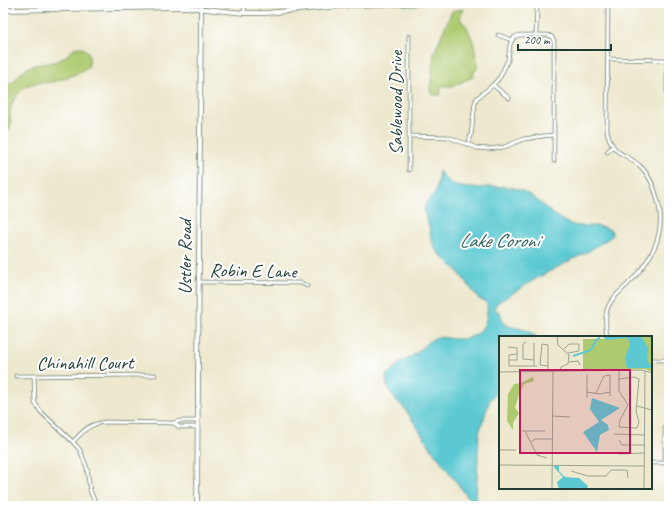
<svg xmlns="http://www.w3.org/2000/svg" width="672" height="509" viewBox="0 0 672 509" font-family="Caveat,sans-serif">
<style>
.green{fill:#aeca70;stroke:#668452}
.water{fill:#5cc9d2;stroke:#3e8383}
.lines{fill:none;stroke-linecap:round;stroke-linejoin:round}
.street-casing{stroke:#67796a;stroke-width:4.5}
.secondary-casing{stroke:#67796a;stroke-width:5.5}
.street{stroke:#fff;stroke-width:3}
.secondary{stroke:#fff;stroke-width:4}
.labels{text-anchor:middle;stroke-width:4;stroke-linejoin:round;paint-order:stroke}
.street-label{font-size:19px;fill:#1f3d34;stroke:#fff}
.water-label{font-size:20px;font-style:italic;fill:#2e605c;stroke:#fff}
.inset-river{fill:none;stroke:#5cc9d2;stroke-width:2}
.inset-road{fill:none;stroke:#9ba490;stroke-width:1}
.view{fill:#c2185b;fill-opacity:0.15;stroke:#c2185b;stroke-width:2}
.inset-edge{fill:none;stroke:#1f3d34;stroke-width:2}
</style>
<rect width="100%" height="100%" fill="#fff"/>
<filter id="ink" filterUnits="userSpaceOnUse"><feTurbulence type="fractalNoise" baseFrequency=".025" numOctaves="2"/><feDisplacementMap in="SourceGraphic" scale="8" xChannelSelector="R" yChannelSelector="G"/><feConvolveMatrix kernelMatrix="1 2 1 2 8 2 1 2 1" color-interpolation-filters="sRGB"/></filter>
<filter id="wash" filterUnits="userSpaceOnUse"><feTurbulence type="fractalNoise" baseFrequency=".012" numOctaves="4" result="noise"/><feDisplacementMap in="SourceGraphic" scale="16" xChannelSelector="R" yChannelSelector="G"/><feGaussianBlur stdDeviation="0.9" result="paint"/><feColorMatrix in="noise" values="0 0 0 0 0 0 0 0 0 0 0 0 0 0 0 0 0 1.4 0 .05"/><feComposite in="paint" operator="in"/></filter>
<g filter="url(#wash)">
<rect width="100%" height="100%" fill="#ede8ce"/>
<g class="green">
<path d="M463 9 460 19 467 27 473 41 478 67 474 72 473 77 452 86H441L440 95H432L430 91 434 53 452 11Z"/>
<path d="M80 47C89 50 91 58 88 67 80 73 67 78 57 81 46 84 35 80 24 88 18 93 11 103 10 111 10 124 14 127 3 136V84L12 83C16 80 19 74 23 71 40 58 57 70 74 48Z"/>
</g>
<path class="water" d="M439 171C457 198 481 184 508 187 534 189 548 216 570 224 584 229 599 222 612 231V236L589 251 537 278 497 303 495 306V310L500 312 503 323 509 326 529 331 537 337H500V393L496 394 490 400 479 433 476 500 472 502 469 499 431 448 405 409 393 397 387 386 386 375C391 372 395 367 400 363 405 360 411 357 416 353 422 348 428 341 435 338 442 336 450 339 457 339 479 340 489 325 487 303L479 299 456 269 440 255 434 247 431 239 430 230 424 211 426 203 436 191Z"/>
</g>
<g filter="url(#ink)">
<g class="lines">
<defs>
<g id="street">
<path d="M8 3V10"/>
<path d="M14 3V10"/>
<path d="M244 13 245 3"/>
<path d="M498 35 512 40"/>
<path d="M536 35 537 3"/>
<path d="M608 59 669 60"/>
<path d="M493 85 509 98"/>
<path d="M667 105V60"/>
<path d="M409 136 448 137 477 148 489 149 504 147 524 139 543 136 553 135"/>
<path d="M468 145 471 135 475 103 477 98 493 85 500 77 508 60 510 45 512 40 515 37 520 35H548L552 37 554 41V161"/>
<path d="M607 152 613 146"/>
<path d="M409 170V36"/>
<path d="M198 282 301 283 307 286"/>
<path d="M667 327 668 360"/>
<path d="M607 337C606 327 604 316 608 307 612 297 621 291 628 284 650 262 665 237 659 206 656 191 650 175 639 165 622 151 613 156 607 131L608 3"/>
<path d="M651 360H669"/>
<path d="M16 376 155 375"/>
<path d="M34 376 35 403 41 412 73 442 80 450 87 468 90 491 97 506"/>
<path d="M174 423 179 427H197"/>
<path d="M665 428V463"/>
<path d="M73 442C84 430 89 424 105 422L174 423 179 421H197"/>
<path d="M651 463H669"/>
</g>
<g id="secondary">
<path d="M3 10 185 7 244 13H266L352 5 443 3"/>
<path d="M197 506 201 8"/>
</g>
</defs>
<use href="#street" class="street-casing"/>
<use href="#secondary" class="secondary-casing"/>
<use href="#street" class="street"/>
<use href="#secondary" class="secondary"/>
</g>
</g>
<g class="labels">
<g class="street-label">
<text transform="translate(395 103) rotate(-90)" y="7">Sablewood Drive</text>
<text transform="translate(184 257) rotate(-90)" y="7">Ustler Road</text>
<text transform="translate(253 270) rotate(1)" y="7">Robin E Lane</text>
<text x="85" y="369">Chinahill Court</text>
</g>
<g class="water-label">
<text x="499" y="247">Lake Coroni</text>
</g>
</g>
<g transform="translate(499 336)">
<rect width="153" height="153" fill="#ede8ce"/>
<path d="M115 0H153V36L146 33 84 34V3H115ZM34 41 35 45 25 48 20 58 16 72 20 77 14 87V94L8 85 9 58 15 48 22 47Z" fill="#aeca70"/>
<path d="M102 0H142L149 12 148 24 153 32H128L126 22 131 8 128 2 108 4ZM93 62 121 72 102 84 109 89 110 94 101 99 98 116 84 96 100 86 91 73ZM54 130H60V135L66 141 80 142 89 150 88 153H60L58 146 64 141Z" fill="#5cc9d2"/>
<path class="inset-river" d="M74 20 92 14 97 4 101 2"/>
<path class="inset-road" d="M58 0 59 9 70 19 69 28 62 31 61 35M27 6 24 8V23L35 24M9 11 18 12V24H10M65 13 70 8H80V15L69 17M18 18 10 19V30H38M70 26 79 25 81 29M35 30V7M49 35V9L43 8 41 29 49 30M0 36 143 34 153 37M120 43 135 41 140 43 137 75 140 86 138 92 120 91 121 84 129 69 120 55V34M88 56 101 58 111 56M97 57 105 40 111 39V60M88 62V39M138 70 153 74M53 80 71 81M23 95H46M26 95 38 119 48 122M115 98 146 99M120 104 123 109H146M32 106 36 103H53M0 114H17M120 118 145 117M0 129 145 130M72 135 89 140H107L112 134H128L129 142M53 153 54 35M145 153 146 35"/>
<path class="view" d="M21 34H131V117H21Z"/>
<rect width="153" height="153" class="inset-edge"/>
</g>
<rect width="672" height="509" fill="none" stroke="#fff" stroke-width="16"/>
<path d="M518 44v6h93v-6" fill="none" stroke="#1f3d34" stroke-width="2"/>
<text x="524" y="44" font-size="12" fill="#1f3d34" stroke="#ffffff" stroke-width="3" paint-order="stroke">200 m</text>
</svg>
